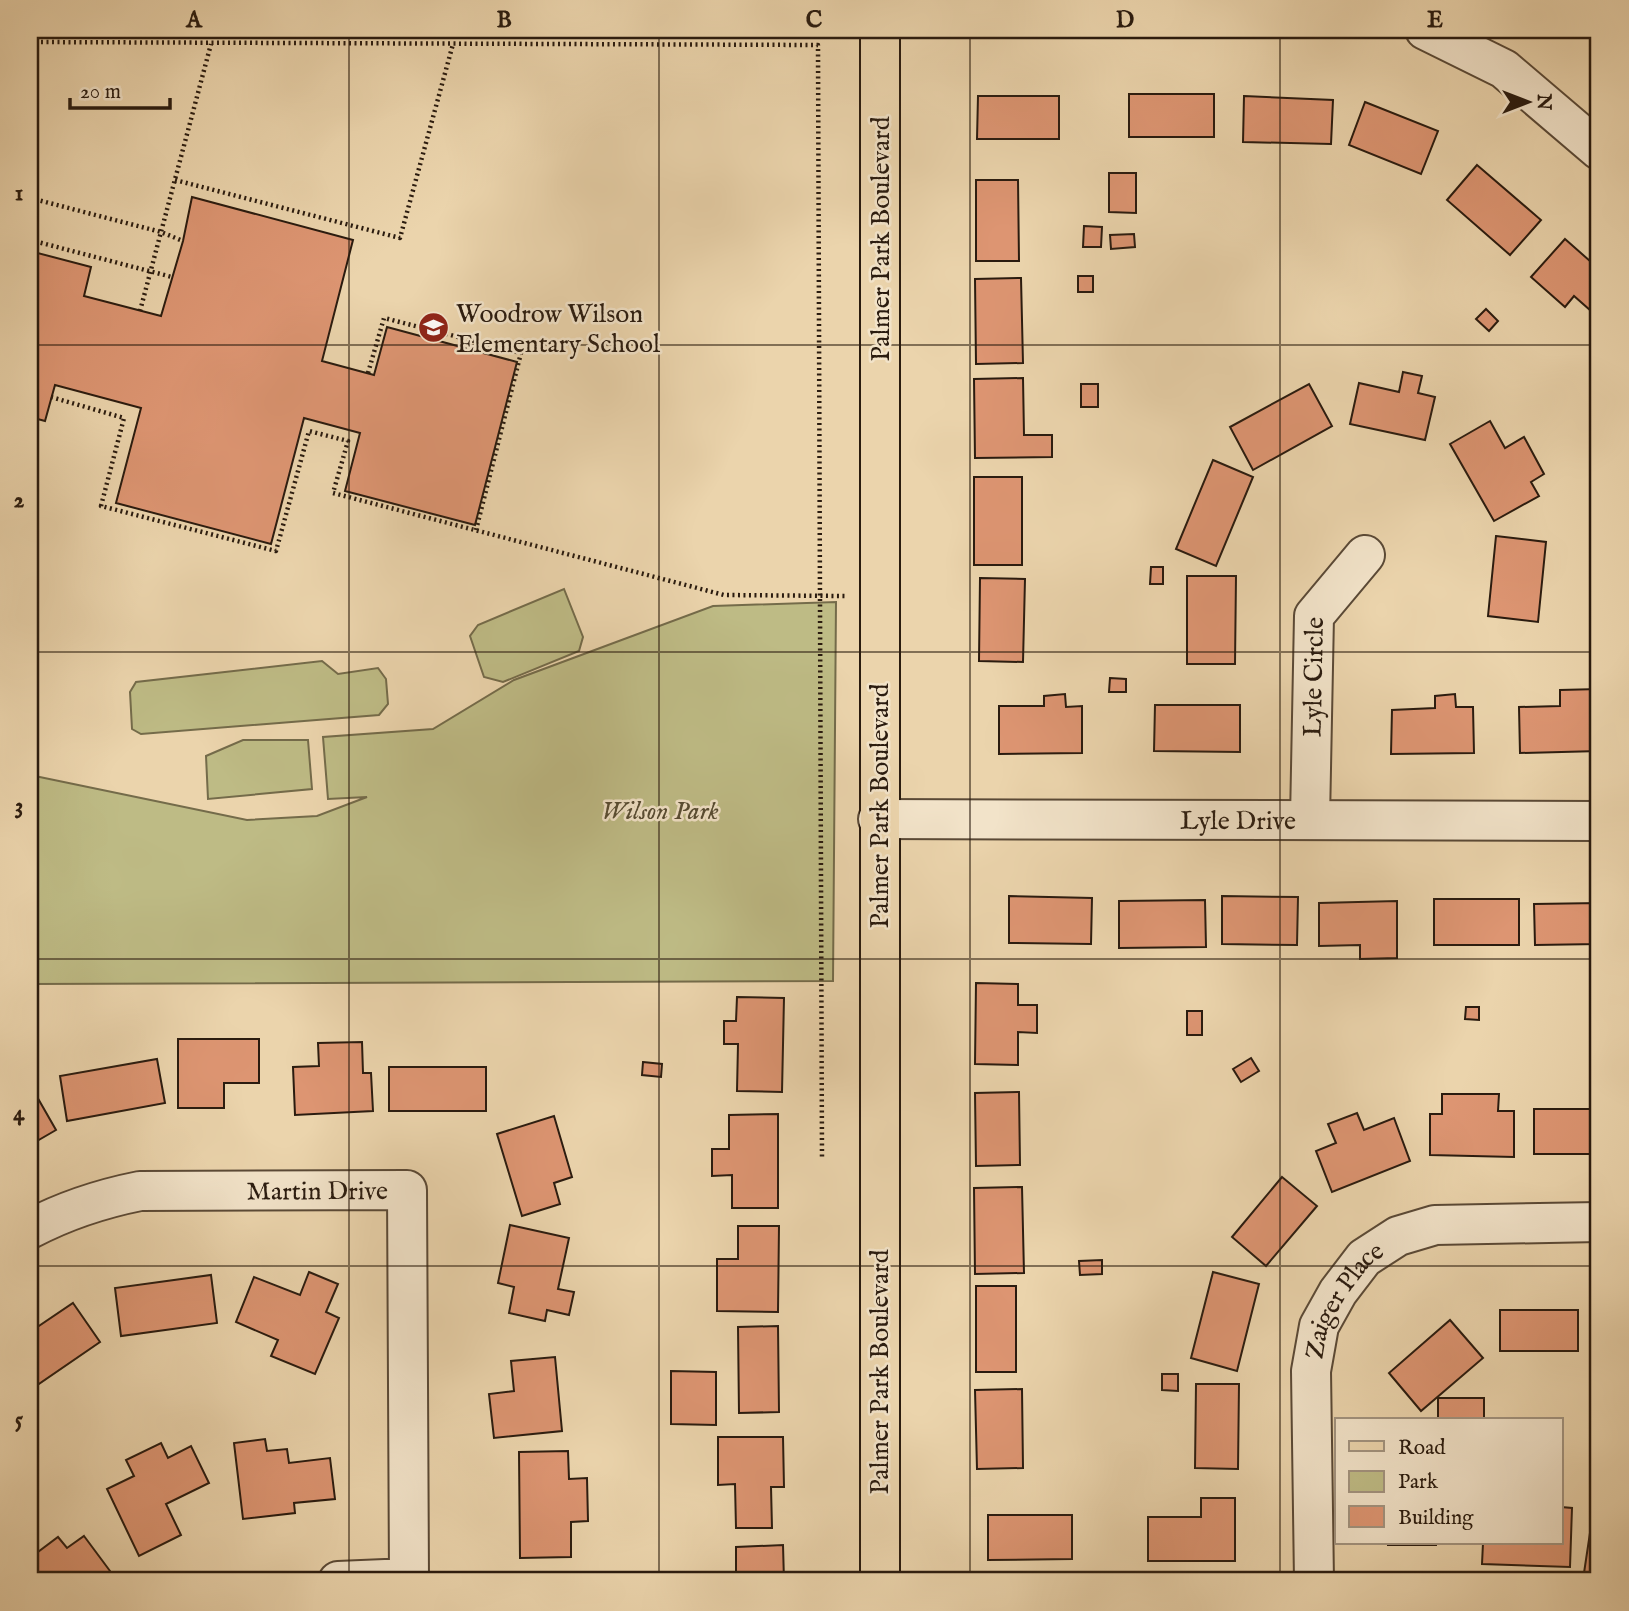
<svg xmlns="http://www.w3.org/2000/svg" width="1629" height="1611" viewBox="0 0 1629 1611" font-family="'IM FELL English',serif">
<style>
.green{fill:#bebb85;stroke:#746b4a;stroke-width:2}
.building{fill:#dd9572;stroke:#2a1b0f;stroke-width:2}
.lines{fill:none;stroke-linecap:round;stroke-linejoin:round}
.minor-casing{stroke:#5a4936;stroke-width:42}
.major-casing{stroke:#2a1b0f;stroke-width:42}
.path{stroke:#2a1b0f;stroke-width:4.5;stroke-dasharray:2 3.5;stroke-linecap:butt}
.minor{stroke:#f2e3c9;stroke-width:38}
.major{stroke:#ebd4ac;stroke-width:38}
.grid{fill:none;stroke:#2a1b0f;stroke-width:2;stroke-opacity:0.55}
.labels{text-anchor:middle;stroke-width:5;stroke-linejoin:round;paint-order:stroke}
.street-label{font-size:26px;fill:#2a1b0f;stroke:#f2e3c9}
.poi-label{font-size:26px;fill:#2a1b0f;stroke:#f2e3c9;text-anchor:start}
.park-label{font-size:26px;font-style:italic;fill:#564b32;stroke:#f2e3c9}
.neatline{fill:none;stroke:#2a1b0f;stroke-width:2.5}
.grid-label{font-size:23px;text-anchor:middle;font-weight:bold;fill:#2a1b0f}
</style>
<rect width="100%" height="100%" fill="#ebd4ac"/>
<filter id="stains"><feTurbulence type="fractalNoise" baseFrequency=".00286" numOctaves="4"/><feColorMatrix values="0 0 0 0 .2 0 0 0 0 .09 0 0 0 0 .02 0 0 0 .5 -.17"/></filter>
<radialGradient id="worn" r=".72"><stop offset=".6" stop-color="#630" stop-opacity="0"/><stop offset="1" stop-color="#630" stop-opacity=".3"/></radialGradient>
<g class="green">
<path d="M564 589 583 637 579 651 503 682 484 677 470 636 478 625Z"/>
<path d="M836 602 833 981 30 984V775L247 820 317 816 367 797 328 799 323 737 433 729 514 680 713 606Z"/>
<path d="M322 661 338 674 378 668 386 679 388 704 379 715 141 734 132 729 130 692 136 682Z"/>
<path d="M243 740H308L312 789 208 799 206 756Z"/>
</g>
<g class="building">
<rect x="1129" y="94" width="85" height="43"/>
<path d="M978 96H1059V139H977Z"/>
<path d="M1244 96 1333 100 1331 144 1243 142Z"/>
<path d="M1365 102 1438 131 1421 174 1349 145Z"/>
<path d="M1477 165 1541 220 1510 255 1447 200Z"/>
<path d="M1109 173H1136V213L1109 212Z"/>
<path d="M976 180H1018L1019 261H976Z"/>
<path d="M192 197 353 240 322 361 374 375 387 327 517 362 475 525 345 491 360 433 304 418 271 544 116 503 141 408 55 385 45 421 30 417V251L91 267 84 296 161 316 183 241Z"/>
<path d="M1084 226 1102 227 1101 247H1083Z"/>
<path d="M1134 234 1135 247 1111 249 1110 235Z"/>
<path d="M1565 239 1599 269V318L1574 296 1565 307 1531 277Z"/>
<rect x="1078" y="276" width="15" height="16"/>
<path d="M1021 278 1023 363 976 364 975 279Z"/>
<path d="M1486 309 1498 321 1489 331 1476 319Z"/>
<path d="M1403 372 1422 376 1418 393 1435 397 1425 440 1350 424 1359 383 1399 392Z"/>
<path d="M1023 378 1024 435H1052V457L975 458 974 379Z"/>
<rect x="1081" y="384" width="17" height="23"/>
<path d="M1309 384 1332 426 1253 470 1230 427Z"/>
<path d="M1490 421 1505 448 1524 437 1544 474 1531 482 1539 496 1494 521 1450 444Z"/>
<path d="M1213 460 1253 477 1216 566 1176 549Z"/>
<rect x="974" y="477" width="48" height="88"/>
<path d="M1496 536 1546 542 1538 622 1488 616Z"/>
<path d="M1151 567H1163V584H1150Z"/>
<path d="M1187 576H1236L1235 664H1187Z"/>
<path d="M980 578 1025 579 1023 662 979 661Z"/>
<path d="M1110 678 1126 679V692H1109Z"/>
<path d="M1599 689V751L1520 753 1519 707 1560 706V690Z"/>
<path d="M1065 694 1066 707 1082 706V753L999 754V706H1044V696Z"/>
<path d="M1455 694 1456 707H1473L1474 753 1391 754 1392 710 1435 708V696Z"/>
<path d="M1155 705H1240V752L1154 751Z"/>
<path d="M1009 896 1092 898 1091 944 1009 943Z"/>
<path d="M1222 896 1298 897 1297 945 1222 944Z"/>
<rect x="1434" y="899" width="85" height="46"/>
<path d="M1205 900 1206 947 1119 948V901Z"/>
<path d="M1397 901V958L1360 959V945L1319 946V903Z"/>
<path d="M1599 903V944L1535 945 1534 904Z"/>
<path d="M976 983 1018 984V1005H1037V1033L1018 1032V1065L975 1064Z"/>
<path d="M737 997 784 998 782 1092 737 1091 738 1044H724V1021H736Z"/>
<path d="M1466 1007H1479V1020L1465 1019Z"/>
<rect x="1187" y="1011" width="15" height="24"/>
<path d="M178 1039H259V1083H224V1108H178Z"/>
<path d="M362 1042 363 1073H371L373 1111 295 1115 293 1067 319 1066 318 1043Z"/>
<path d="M1251 1058 1259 1071 1241 1082 1233 1069Z"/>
<path d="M157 1059 165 1103 67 1121 60 1076Z"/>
<path d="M643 1062 662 1064 661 1077 642 1075Z"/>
<rect x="389" y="1067" width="97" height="44"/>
<path d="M32 1088 56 1130 30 1145V1089Z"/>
<path d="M1019 1092 1020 1165 976 1166 975 1093Z"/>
<path d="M1442 1094H1499L1498 1111H1514V1157L1430 1155V1114H1442Z"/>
<rect x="1534" y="1109" width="65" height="45"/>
<path d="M1357 1113 1364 1130 1394 1118 1410 1161 1332 1192 1316 1151 1336 1143 1328 1124Z"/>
<path d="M778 1114V1208H732V1175L712 1176V1149H729V1115Z"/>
<path d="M554 1116 572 1177 554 1183 560 1204 522 1216 497 1134Z"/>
<path d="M1282 1177 1317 1206 1266 1266 1232 1237Z"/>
<path d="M1022 1187 1024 1273 975 1274 974 1188Z"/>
<path d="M510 1225 569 1238 558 1289 574 1292 569 1315 547 1310 545 1321 509 1313 514 1287 498 1283Z"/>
<path d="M738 1226H779L778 1312 717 1311V1259H738Z"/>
<path d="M1102 1260V1274L1080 1275 1079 1261Z"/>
<path d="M309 1272 338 1284 326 1312 339 1318 315 1374 271 1356 278 1340 236 1322 254 1277 300 1295Z"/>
<path d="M1213 1272 1259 1284 1237 1371 1191 1358Z"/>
<path d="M211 1275 217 1323 121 1336 115 1288Z"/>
<rect x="976" y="1286" width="40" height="86"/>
<rect x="1592" y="1302" width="7" height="51"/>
<path d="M73 1303 100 1342 30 1390V1332Z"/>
<rect x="1500" y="1310" width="78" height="41"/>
<path d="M1450 1320 1483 1358 1421 1411 1389 1373Z"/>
<path d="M778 1326 779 1412 739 1413 738 1327Z"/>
<path d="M555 1357 562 1431 494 1438 489 1394 514 1391 511 1361Z"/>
<path d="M671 1371 716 1372V1425L671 1424Z"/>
<path d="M1162 1374H1178V1391L1162 1390Z"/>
<path d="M1196 1384H1239L1238 1469 1195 1468Z"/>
<path d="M1022 1389 1023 1468 977 1469 975 1390Z"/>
<rect x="1438" y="1398" width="46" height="22"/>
<path d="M718 1437H783L784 1487H771L772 1528H736L735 1484 718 1485Z"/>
<path d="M265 1439 267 1451 287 1449 289 1463 330 1458 335 1499 294 1503 295 1513 243 1519 234 1443Z"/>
<path d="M161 1443 168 1458 191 1446 209 1483 166 1504 181 1535 139 1556 107 1489 134 1476 126 1460Z"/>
<path d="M568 1451 569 1479 587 1478 588 1521 571 1522V1557L520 1558 519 1452Z"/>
<path d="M1201 1498H1235V1561H1148V1517H1201Z"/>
<path d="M1561 1507 1572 1508 1570 1567 1482 1564 1483 1543H1561Z"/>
<path d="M988 1515H1072V1559L988 1560Z"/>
<path d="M1591 1526 1599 1527V1575L1584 1573Z"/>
<path d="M84 1536 110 1571 97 1581H30V1558L58 1537 67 1548Z"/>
<rect x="1388" y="1543" width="48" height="2"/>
<path d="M783 1545 784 1581H736V1547Z"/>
</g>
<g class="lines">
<defs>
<g id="minor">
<path d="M1425 30 1504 69 1599 150"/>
<path id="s1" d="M878 819 1599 821"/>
<path id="s2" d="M1310 819 1314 616 1365 555"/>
<path id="s3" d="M30 1229C66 1210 100 1199 140 1191L407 1190 409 1578 338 1581"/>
<path id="s4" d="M1314 1581 1311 1371 1319 1326 1338 1292 1364 1258 1398 1236 1435 1225 1599 1222"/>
</g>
<path id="major" d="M880 1581V30"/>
</defs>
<use href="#minor" class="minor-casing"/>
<use href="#major" class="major-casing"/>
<g class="path">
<path d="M30 42 818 45 822 1160"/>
<path d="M175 180 400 238 453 44"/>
<path d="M30 198 161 232 183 241"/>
<path d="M30 240 172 277"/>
<path d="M140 311 211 44"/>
<path d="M368 373 384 318 521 353 476 530"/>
<path d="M51 397 124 418 101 506 276 551 309 431 348 441 333 493 724 595 846 596"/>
</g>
<use href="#minor" class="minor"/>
<use href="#major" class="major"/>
</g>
<path class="grid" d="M349 30V1581M659 30V1581M970 30V1581M1280 30V1581M30 345H1599M30 652H1599M30 959H1599M30 1266H1599"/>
<defs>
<symbol id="school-disc" viewBox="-11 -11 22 22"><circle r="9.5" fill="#8f2418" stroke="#f2e3c9"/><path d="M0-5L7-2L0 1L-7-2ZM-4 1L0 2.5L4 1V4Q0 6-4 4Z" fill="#fff"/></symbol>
</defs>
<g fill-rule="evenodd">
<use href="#school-disc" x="416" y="310" width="35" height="35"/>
</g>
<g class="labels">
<g class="street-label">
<text transform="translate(880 239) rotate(-90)" y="9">Palmer Park Boulevard</text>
<text dy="9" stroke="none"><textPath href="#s2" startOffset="142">Lyle Circle</textPath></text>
<text transform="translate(879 806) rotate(-90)" y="9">Palmer Park Boulevard</text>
<text dy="9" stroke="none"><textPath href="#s1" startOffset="360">Lyle Drive</textPath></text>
<text dy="9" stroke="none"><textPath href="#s3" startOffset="294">Martin Drive</textPath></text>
<text dy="9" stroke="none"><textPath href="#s4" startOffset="290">Zaiger Place</textPath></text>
<text transform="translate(879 1372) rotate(-90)" y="9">Palmer Park Boulevard</text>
</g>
<g class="poi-label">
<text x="456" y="322">Woodrow Wilson<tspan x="456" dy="30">Elementary School</tspan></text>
</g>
<g class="park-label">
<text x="660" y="819">Wilson Park</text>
</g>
</g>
<rect width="1629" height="1611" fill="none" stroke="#ebd4ac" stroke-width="77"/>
<rect x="1335" y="1418" width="228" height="126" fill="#f2e3c9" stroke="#a2937f" stroke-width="2"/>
<rect x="1349" y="1441" width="35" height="10" fill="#ebd4ac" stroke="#a2937f" stroke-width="2"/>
<text x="1398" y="1454" font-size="21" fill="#2a1b0f">Road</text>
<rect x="1349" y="1471" width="35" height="21" fill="#bebb85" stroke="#a2937f" stroke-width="2"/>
<text x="1398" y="1488" font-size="21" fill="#2a1b0f">Park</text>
<rect x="1349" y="1506" width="35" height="21" fill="#dd9572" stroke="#a2937f" stroke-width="2"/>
<text x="1398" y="1524" font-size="21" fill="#2a1b0f">Building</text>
<g transform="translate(1528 102) rotate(90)" stroke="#f2e3c9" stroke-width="5" paint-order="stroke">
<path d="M0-5L12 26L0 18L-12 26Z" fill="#2a1b0f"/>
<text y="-10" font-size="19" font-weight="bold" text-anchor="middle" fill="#2a1b0f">N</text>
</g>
<path d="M70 98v10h100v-10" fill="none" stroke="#2a1b0f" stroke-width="3.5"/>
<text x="80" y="98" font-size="21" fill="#2a1b0f" stroke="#f2e3c9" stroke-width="5" paint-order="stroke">20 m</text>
<rect x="38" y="38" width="1552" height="1534" class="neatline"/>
<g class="grid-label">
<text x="194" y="27">A</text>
<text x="504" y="27">B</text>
<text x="814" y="27">C</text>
<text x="1125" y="27">D</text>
<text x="1435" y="27">E</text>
<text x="19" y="200">1</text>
<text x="19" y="507">2</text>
<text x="19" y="813">3</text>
<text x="19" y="1120">4</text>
<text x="19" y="1427">5</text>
</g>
<rect width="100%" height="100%" filter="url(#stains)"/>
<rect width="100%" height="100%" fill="url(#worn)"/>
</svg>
